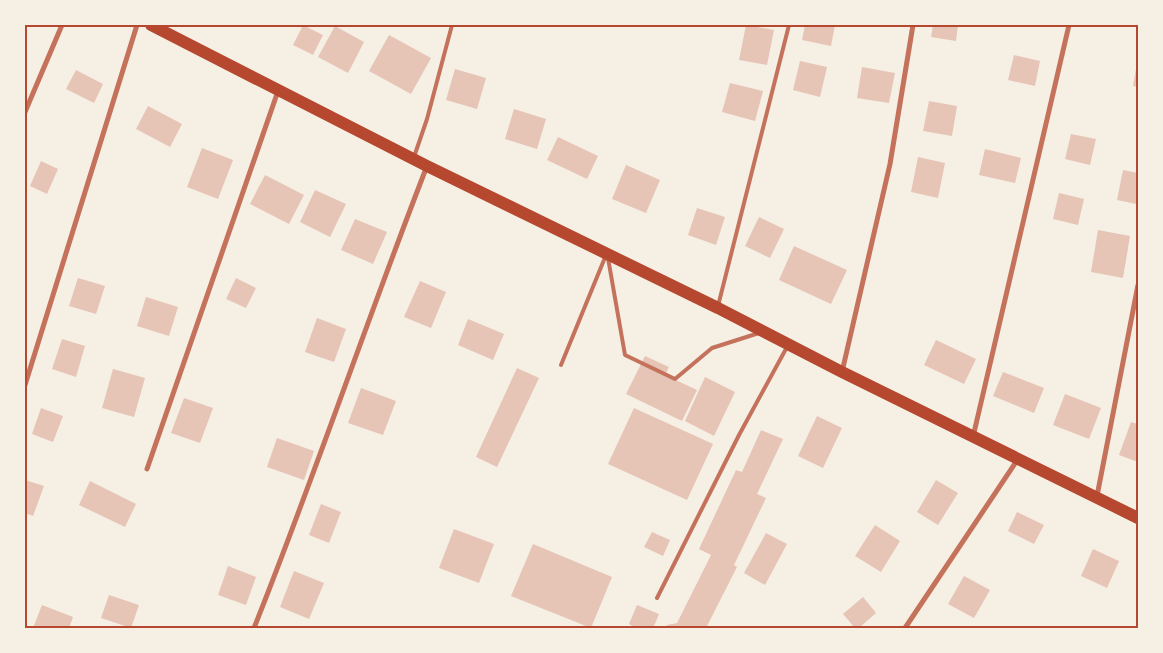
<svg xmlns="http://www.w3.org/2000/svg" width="1163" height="653" viewBox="0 0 1163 653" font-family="'Exo 2',sans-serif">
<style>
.building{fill:#e6c5b7}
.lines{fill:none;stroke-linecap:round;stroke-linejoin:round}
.service{stroke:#c5725c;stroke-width:4}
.minor{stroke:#c5725c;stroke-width:5}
.primary{stroke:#b5482f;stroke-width:12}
.neatline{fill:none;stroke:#b5482f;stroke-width:2}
</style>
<rect width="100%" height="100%" fill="#f6efe4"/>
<g class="building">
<path d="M303 25 323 35 313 55 293 45Z"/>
<path d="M746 25 774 30 767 65 739 60Z"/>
<path d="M805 25H835L831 46 802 40Z"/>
<path d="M933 25H958L956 41 931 37Z"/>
<path d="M335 26 364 42 348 73 318 57Z"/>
<path d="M389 35 431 58 411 94 369 71Z"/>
<path d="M1014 55 1040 61 1035 86 1008 80Z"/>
<path d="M800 61 827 67 820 97 793 90Z"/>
<path d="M1137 63H1138V87L1133 86Z"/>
<path d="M862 67 895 73 889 103 857 98Z"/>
<path d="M455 69 486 78 477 109 446 100Z"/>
<path d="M76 70 103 84 94 103 66 89Z"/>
<path d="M730 83 763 91 755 121 722 112Z"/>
<path d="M929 101 957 106 952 136 923 131Z"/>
<path d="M148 106 182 124 170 147 136 129Z"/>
<path d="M514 109 546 119 537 149 505 139Z"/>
<path d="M1071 134 1096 139 1090 165 1065 159Z"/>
<path d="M558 137 598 156 587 179 547 160Z"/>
<path d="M202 148 233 160 218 199 187 187Z"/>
<path d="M985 149 1021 158 1015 183 979 175Z"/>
<path d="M918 157 945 163 938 198 911 192Z"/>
<path d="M41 161 58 169 47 194 30 186Z"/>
<path d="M626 165 660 180 646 213 612 199Z"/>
<path d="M1123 170 1138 173 1136 204 1117 200Z"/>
<path d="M265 175 304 195 289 224 250 204Z"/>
<path d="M315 190 346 204 330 237 300 222Z"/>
<path d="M1059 193 1084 199 1078 225 1053 219Z"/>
<path d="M697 208 725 217 716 245 688 235Z"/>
<path d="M759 217 784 229 770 258 745 246Z"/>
<path d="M355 219 387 232 373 264 341 250Z"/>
<path d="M1098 230 1130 236 1123 278 1091 272Z"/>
<path d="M794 246 847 270 831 304 779 280Z"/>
<path d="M78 278 105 286 96 314 69 306Z"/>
<path d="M236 278 256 288 246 308 226 299Z"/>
<path d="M420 281 446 292 431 328 404 317Z"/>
<path d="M146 297 178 307 169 336 137 326Z"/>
<path d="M317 318 346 329 334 362 305 352Z"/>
<path d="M468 319 504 334 493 360 458 345Z"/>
<path d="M62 339 85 346 76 377 52 369Z"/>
<path d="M936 340 976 359 964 384 924 365Z"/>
<path d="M645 356 669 367 665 375 697 390 682 421 626 394Z"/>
<path d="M517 368 539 378 497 467 476 457Z"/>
<path d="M113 369 145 378 134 417 102 408Z"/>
<path d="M1003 372 1044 388 1034 413 993 396Z"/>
<path d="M705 377 735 392 714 436 685 421Z"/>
<path d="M361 388 396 401 383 435 348 423Z"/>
<path d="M1065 394 1101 408 1089 439 1053 425Z"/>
<path d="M184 398 213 408 200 443 171 433Z"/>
<path d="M41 408 63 416 53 442 32 434Z"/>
<path d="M634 408 713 444 687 500 608 464Z"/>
<path d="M817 416 842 428 823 468 798 456Z"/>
<path d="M1131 422 1138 424V462L1119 455Z"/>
<path d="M761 430 783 439 757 494 766 498 734 565 737 567 706 628H666L667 625 677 623 711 555 699 549 736 470 742 472Z"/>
<path d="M277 438 314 451 304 480 267 467Z"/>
<path d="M25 480 44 486 33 516 25 513Z"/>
<path d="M936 480 958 493 938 525 917 512Z"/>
<path d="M90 481 136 504 125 527 79 505Z"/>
<path d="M321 504 341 512 329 543 309 535Z"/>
<path d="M1017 512 1044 525 1034 544 1008 531Z"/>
<path d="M875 525 900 541 881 572 855 556Z"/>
<path d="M454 529 494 544 479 583 439 568Z"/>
<path d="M652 532 670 540 663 556 644 547Z"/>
<path d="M766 533 787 544 765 585 744 573Z"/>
<path d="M533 544 612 577 591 628 511 596Z"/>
<path d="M1093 549 1119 561 1107 588 1081 576Z"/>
<path d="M228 566 256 577 246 605 218 595Z"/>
<path d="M294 571 324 583 309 619 280 607Z"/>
<path d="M964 576 990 590 974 618 948 604Z"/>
<path d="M109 595 139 605 131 628 101 618Z"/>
<path d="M863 597 876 613 859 628H855L843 614Z"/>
<path d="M42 605 73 617 69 628H33Z"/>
<path d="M637 605 659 614 654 626 659 628H636L629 624Z"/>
</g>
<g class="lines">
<g class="service">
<path d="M414 157 427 119 452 25"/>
<path d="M608 258 625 355 675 379 712 348 759 333"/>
<path d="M718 306 789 25"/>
<path d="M561 365 606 255"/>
<path d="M657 598 739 435 787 347"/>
</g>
<g class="minor">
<path d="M25 112 62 25"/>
<path d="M842 372 890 164 913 25"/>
<path d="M25 385 137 25"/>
<path d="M973 437 1069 25"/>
<path d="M147 469 278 91"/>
<path d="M1097 496 1138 285"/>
<path d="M254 628C315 475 367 320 427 166"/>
<path d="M905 628 1018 459"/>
</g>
<path class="primary" d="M151 25 427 166 718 308 842 372 1138 518"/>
</g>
<rect width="1163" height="653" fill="none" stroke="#f6efe4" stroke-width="52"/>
<rect x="26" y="26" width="1111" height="601" class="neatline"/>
</svg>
